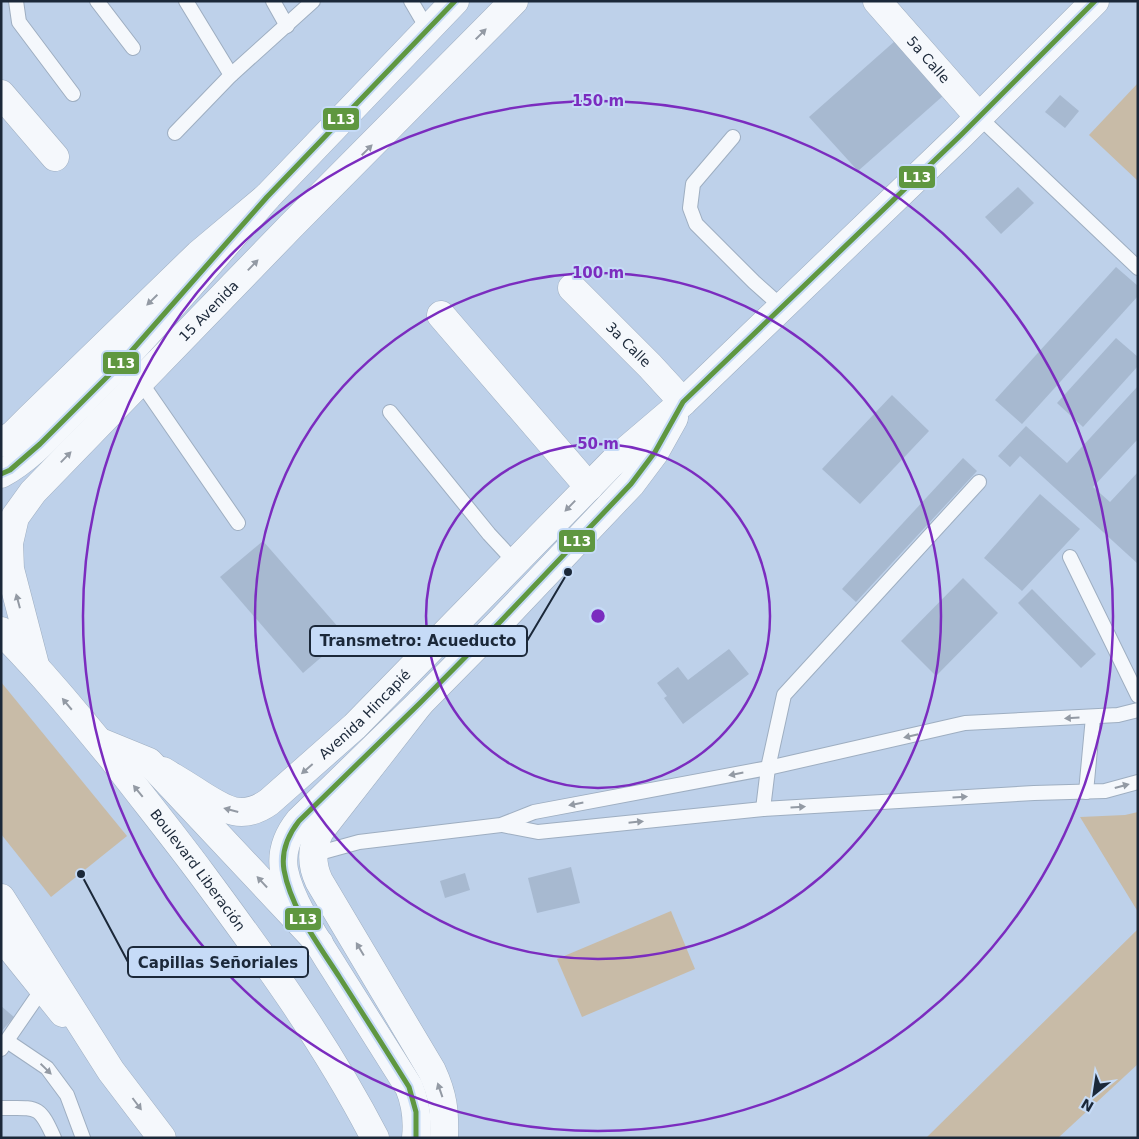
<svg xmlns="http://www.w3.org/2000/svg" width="1139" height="1139" viewBox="0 0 1139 1139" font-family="'DejaVu Sans',sans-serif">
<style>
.green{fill:#c8bba7}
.building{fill:#a7b9d0}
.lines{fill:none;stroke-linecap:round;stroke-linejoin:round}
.service-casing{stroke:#9eaec1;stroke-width:16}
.minor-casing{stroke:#9eaec1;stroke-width:29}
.tertiary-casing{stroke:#9eaec1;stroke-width:29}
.secondary-casing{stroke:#9eaec1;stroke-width:29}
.primary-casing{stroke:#9eaec1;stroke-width:29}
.trunk-casing{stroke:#9eaec1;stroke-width:29}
.service{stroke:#f5f8fc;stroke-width:14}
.minor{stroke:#f5f8fc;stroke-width:28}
.tertiary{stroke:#f5f8fc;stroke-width:28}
.secondary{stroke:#f5f8fc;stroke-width:28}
.primary{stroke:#f5f8fc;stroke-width:28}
.trunk{stroke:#f5f8fc;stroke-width:28}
.bus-1-casing{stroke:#c6dbf7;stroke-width:9}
.bus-1{stroke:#5f9740;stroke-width:5}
.oneway{fill:#939aa4}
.ring{fill:none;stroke:#7b2cbf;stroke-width:2.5}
.labels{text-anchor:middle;stroke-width:4;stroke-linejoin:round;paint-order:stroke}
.street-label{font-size:14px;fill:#1b2839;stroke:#c6dbf7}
.centre{fill:#7b2cbf;stroke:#c6dbf7;stroke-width:2.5}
.ring-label{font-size:15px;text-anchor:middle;font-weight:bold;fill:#7b2cbf;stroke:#c6dbf7;stroke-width:4;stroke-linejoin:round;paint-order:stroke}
.leader{fill:none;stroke:#1b2839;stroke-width:2}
.callout-dot{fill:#1b2839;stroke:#c6dbf7;stroke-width:2}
.callout{fill:#c6dbf7;stroke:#1b2839;stroke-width:2}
.callout-label{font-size:15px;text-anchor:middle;font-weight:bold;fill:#1b2839}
.line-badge{stroke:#c6dbf7;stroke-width:2}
.badge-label{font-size:14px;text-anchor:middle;font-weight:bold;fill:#fff}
</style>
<rect width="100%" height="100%" fill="#bed1ea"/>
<g class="green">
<path d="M1138 83V181L1089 135Z"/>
<path d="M1 682 127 836 51 897 1 834Z"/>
<path d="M1138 812V912L1080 817 1125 815Z"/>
<path d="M671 911 695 969 582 1017 557 959Z"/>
<path d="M1138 929V1064L1058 1138H926Z"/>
</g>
<g class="building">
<path d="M895 41 944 95 858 171 809 117Z"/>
<path d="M1060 95 1079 111 1065 128 1045 112Z"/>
<path d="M1018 187 1034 203 1001 234 985 217Z"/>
<path d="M1116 267 1138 286V296L1022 424 995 400Z"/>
<path d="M1116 338 1138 357V366L1083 427 1057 403Z"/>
<path d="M1138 386V439L1093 487 1110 502 1138 472V564L1020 456 1010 467 998 456 1026 426 1067 463Z"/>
<path d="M892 395 929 431 860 504 822 469Z"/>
<path d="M963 458 977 471 856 602 842 589Z"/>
<path d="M1040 494 1080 529 1022 591 984 558Z"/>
<path d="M263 541 346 636 303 673 220 577Z"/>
<path d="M963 578 998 613 936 676 901 641Z"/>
<path d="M1032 589 1096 654 1081 668 1018 603Z"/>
<path d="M729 649 749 674 683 724 664 698 667 696 657 683 678 667 688 680Z"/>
<path d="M571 867 580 903 537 913 528 878Z"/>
<path d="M465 873 470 890 445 898 440 881Z"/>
<path d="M1 1006 14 1017 1 1032Z"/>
</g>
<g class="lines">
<defs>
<g id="service">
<path d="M16 1 19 22 73 94"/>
<path d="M97 1 133 48"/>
<path d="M186 1 231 75"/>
<path d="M273 1 287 26"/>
<path d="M411 1 428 30"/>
<path d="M979 117 1138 268"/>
<path d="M175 133 231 75 313 1"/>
<path d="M733 137 693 184 690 208 696 224 754 282 782 307"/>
<path d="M140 381 238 523"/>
<path d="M390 412 489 534 515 562"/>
<path d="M1070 557 1138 696"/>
<path d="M1086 792 1093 717"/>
<path d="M763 809 768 768 784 695 979 482"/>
<path d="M502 825 538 832 763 809 1034 793 1105 791 1138 782"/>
<path d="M312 855 359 842 501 825 534 812 768 768 965 723 1118 715 1138 710"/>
<path d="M7 1041 47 1068 67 1095 83 1138"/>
<path d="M1 1049 43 988"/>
<path d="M1 1108C37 1108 39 1104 54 1138"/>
</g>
<g id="minor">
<path id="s1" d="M877 1 979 117"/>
<path d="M1 94 55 157"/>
<path id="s2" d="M572 288 650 366 683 402"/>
<path d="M441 315 589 487"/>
</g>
<g id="tertiary">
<path d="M1 443 14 434 30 418 199 254 267 197 455 1"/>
<path id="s3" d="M35 665 10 569 9 543 15 517 33 492 291 226 514 1"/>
</g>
<path id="secondary" d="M1 936 63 1013"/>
<g id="primary">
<path d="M1 474C31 458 54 430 78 406 144 340 205 268 267 197"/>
<path id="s4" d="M163 771C176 779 188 786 200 794 225 810 242 821 269 802L355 726 616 459 683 402 961 135 1095 1"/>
<path d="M416 1138C418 1119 416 1104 409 1087 384 1047 359 1007 334 968 317 941 290 901 284 870 281 851 287 836 299 821L420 703 500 622 631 484 655 452 674 418"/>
</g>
<g id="trunk">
<path id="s5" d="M1 631C41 671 77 715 113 759 142 797 172 834 201 873 264 958 326 1043 375 1138"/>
<path d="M420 703 320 831C311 848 311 864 319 881L432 1071C443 1095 445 1111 444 1138"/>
<path d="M100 742 149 762 319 943"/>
<path d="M1 898 111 1071 162 1138"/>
</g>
</defs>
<use href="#service" class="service-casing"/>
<use href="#minor" class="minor-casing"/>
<use href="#tertiary" class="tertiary-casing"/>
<use href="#secondary" class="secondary-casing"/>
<use href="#primary" class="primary-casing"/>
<use href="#trunk" class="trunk-casing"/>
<use href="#service" class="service"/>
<use href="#minor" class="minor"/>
<use href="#tertiary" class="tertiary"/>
<use href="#secondary" class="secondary"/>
<use href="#primary" class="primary"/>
<use href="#trunk" class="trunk"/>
<defs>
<g id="bus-1">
<path d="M1 474 10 470 40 444 120 364 267 197 455 1"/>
<path d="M416 1138V1112L409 1087C386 1050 363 1014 340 978 319 945 291 909 284 870 281 852 288 835 299 821L420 703 500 622 631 484 655 452 683 402 961 135 1095 1"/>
</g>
</defs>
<use href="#bus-1" class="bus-1-casing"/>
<use href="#bus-1" class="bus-1"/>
</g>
<defs><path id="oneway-solid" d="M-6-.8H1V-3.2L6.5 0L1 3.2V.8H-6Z" transform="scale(1.25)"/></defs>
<g class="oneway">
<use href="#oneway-solid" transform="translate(481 34) rotate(-45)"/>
<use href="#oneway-solid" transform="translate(367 150) rotate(-45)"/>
<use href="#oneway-solid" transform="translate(253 265) rotate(-46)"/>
<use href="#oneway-solid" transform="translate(152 300) rotate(136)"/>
<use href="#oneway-solid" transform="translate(66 457) rotate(-46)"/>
<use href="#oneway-solid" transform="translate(570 506) rotate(134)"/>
<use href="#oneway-solid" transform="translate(18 601) rotate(-105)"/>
<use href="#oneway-solid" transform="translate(67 704) rotate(-130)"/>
<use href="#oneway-solid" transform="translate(1072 718) rotate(177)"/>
<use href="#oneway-solid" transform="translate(911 736) rotate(167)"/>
<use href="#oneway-solid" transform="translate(307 769) rotate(139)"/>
<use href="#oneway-solid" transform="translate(736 774) rotate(169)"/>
<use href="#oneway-solid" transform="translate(1122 786) rotate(-15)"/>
<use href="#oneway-solid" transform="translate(138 791) rotate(-129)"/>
<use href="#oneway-solid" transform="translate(960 797) rotate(-4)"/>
<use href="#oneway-solid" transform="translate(576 804) rotate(169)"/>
<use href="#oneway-solid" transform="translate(798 807) rotate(-4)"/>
<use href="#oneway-solid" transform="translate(231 810) rotate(-165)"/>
<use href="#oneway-solid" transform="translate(636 822) rotate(-6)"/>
<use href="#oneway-solid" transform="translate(262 882) rotate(-133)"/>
<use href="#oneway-solid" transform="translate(360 949) rotate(-121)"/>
<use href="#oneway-solid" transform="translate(46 1069) rotate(44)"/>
<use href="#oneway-solid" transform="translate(440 1090) rotate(-109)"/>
<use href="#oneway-solid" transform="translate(137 1104) rotate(53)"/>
</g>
<g class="ring">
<circle cx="598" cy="616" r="172"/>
<circle cx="598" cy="616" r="343"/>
<circle cx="598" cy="616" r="515"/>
</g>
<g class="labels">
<g class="street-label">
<text dy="5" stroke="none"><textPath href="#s1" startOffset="78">5a Calle</textPath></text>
<text dy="5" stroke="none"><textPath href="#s3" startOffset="435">15 Avenida</textPath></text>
<text dy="5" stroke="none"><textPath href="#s2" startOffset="80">3a Calle</textPath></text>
<text dy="5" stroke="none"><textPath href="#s4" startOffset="249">Avenida Hincapié</textPath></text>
<text dy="5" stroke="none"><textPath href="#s5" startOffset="310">Boulevard Liberación</textPath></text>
</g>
</g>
<circle cx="598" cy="616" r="8" class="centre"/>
<g class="ring-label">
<text x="598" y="106">150 m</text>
<text x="598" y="278">100 m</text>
<text x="598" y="449">50 m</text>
</g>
<path class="leader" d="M568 572L527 641M81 874L128 962"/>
<g class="callout-dot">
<circle cx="568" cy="572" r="5"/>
<circle cx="81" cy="874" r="5"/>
</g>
<g class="callout">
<rect x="310" y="626" width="217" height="30" rx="5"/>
<rect x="128" y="947" width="180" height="30" rx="5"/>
</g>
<g class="callout-label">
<text x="418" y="646">Transmetro: Acueducto</text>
<text x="218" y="968">Capillas Señoriales</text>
</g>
<g class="line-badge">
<rect x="322" y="107" width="38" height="24" rx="5" fill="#5f9740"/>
<rect x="898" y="165" width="38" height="24" rx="5" fill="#5f9740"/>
<rect x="102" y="351" width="38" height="24" rx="5" fill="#5f9740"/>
<rect x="558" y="529" width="38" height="24" rx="5" fill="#5f9740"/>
<rect x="284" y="907" width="38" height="24" rx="5" fill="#5f9740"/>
</g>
<g class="badge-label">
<text x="341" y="124">L13</text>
<text x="917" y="182">L13</text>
<text x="121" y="368">L13</text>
<text x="577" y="546">L13</text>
<text x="303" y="924">L13</text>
</g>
<rect width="1139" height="1139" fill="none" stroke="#1b2839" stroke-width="5"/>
<g transform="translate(1094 1094) rotate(210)" stroke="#c6dbf7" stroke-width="4" paint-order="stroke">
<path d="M0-4L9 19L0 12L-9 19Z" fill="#1b2839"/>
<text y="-8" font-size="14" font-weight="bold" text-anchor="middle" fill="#1b2839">N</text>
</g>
</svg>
